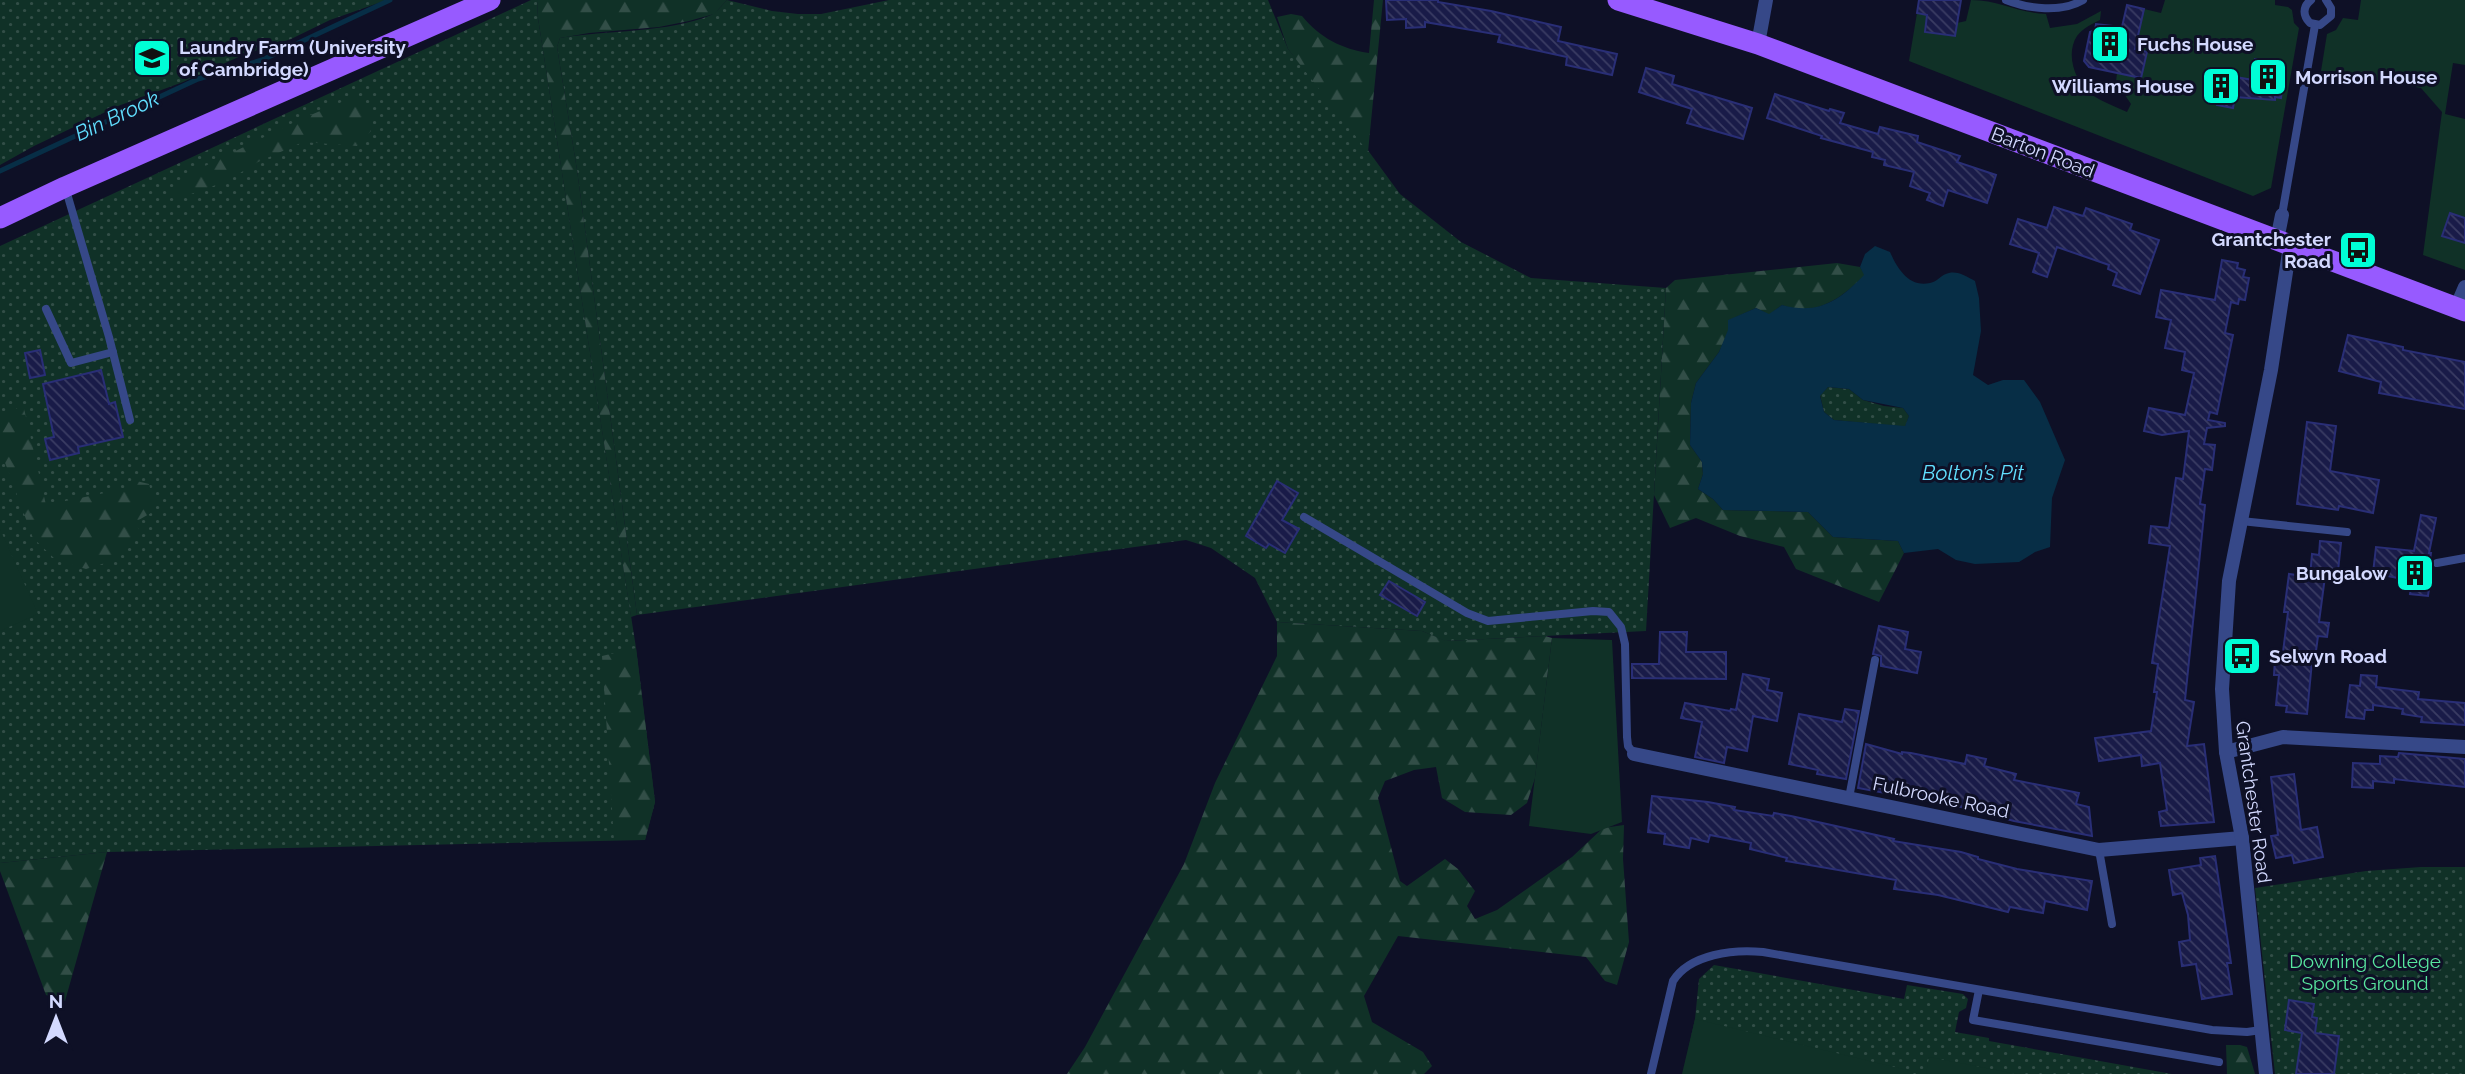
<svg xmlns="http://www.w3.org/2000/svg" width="2465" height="1074" viewBox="0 0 2465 1074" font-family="Raleway,sans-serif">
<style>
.grass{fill:url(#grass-dots)}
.forest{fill:url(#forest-firs)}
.garden{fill:#103127}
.water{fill:#072e46;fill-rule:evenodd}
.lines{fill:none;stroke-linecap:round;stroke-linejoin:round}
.stream{stroke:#072e46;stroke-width:5}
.building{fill:url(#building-back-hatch);stroke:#292e76;stroke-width:2}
.service{stroke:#364888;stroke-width:8}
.minor{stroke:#364888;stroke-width:14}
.tertiary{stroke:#364888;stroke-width:14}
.primary{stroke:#975aff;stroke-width:21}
.labels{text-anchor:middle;stroke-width:6;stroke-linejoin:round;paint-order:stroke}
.poi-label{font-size:19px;font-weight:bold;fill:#d3d9ff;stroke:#0e1026;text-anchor:start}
.street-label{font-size:19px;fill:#d3d9ff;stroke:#0e1026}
.park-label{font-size:19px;fill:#58e69e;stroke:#0e1026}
.water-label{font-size:21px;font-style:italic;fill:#61dfff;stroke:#0e1026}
</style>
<defs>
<pattern id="grass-dots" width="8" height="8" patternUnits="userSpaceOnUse" patternTransform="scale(1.75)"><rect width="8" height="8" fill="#103127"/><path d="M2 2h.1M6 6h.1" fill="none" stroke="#324e47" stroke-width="1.8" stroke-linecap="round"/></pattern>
<pattern id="forest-firs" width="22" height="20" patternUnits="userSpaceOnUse" patternTransform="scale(1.75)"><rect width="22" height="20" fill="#103127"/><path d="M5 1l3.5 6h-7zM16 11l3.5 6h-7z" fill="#324e47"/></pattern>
<pattern id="building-back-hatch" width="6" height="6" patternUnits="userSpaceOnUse" patternTransform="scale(1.75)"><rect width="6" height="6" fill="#191b48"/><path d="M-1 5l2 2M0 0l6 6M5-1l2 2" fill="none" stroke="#3a3c63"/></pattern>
</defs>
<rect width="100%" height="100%" fill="#0e1026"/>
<g class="grass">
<path d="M0 0H387L330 20 291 39 243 55 183 82 118 106 34 146 0 165Z"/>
<path d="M531 0H537L538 18 636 648 655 802 645 840 107 852 0 863V246Z"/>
<path d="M727 0 772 11 798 14H821L889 0H1268L1288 49 1342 115 1400 194 1461 242 1531 278 1666 288 1646 631 1445 641 1422 631 1277 622 1255 578 1211 548 1186 540 637 615 577 170 557 47 560 38C606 30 669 33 711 15 717 12 722 5 727 0Z"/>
<path d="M1828 387 1849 389 1863 400 1884 406 1903 408 1909 416 1905 427 1834 420 1824 412 1820 395Z"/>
<path d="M2421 867H2465V1074H2275L2255 888 2366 871Z"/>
<path d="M1714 965 1904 999 1907 985 1963 994 1968 999 1966 1008 1959 1012 1955 1032 1989 1038V1041L2172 1074H1683L1695 1019 1699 979Z"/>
</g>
<g class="forest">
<path d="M537 0H727L714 14 689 21 659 27 589 33 560 38 557 47 577 170 637 615 631 617 538 18Z"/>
<path d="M1374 0H1383L1368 152 1288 49 1277 17 1291 14 1302 16C1320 38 1342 49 1369 53Z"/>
<path d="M349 99H359L371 113V131L357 146 303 142 258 162 227 181 191 194H175L180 182 199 169 301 119Z"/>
<path d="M1837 263 1860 267 1865 275C1848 292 1828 308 1803 310 1797 311 1788 307 1782 305L1769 315 1756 308 1736 317 1719 352 1696 383 1691 403 1690 445 1702 462 1703 474 1698 489 1713 499 1723 510 1808 512 1833 537 1898 541 1904 553 1879 602 1796 569 1784 547 1740 536 1696 518 1670 528 1654 495 1666 288 1675 280Z"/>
<path d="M23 404 46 505 124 489 132 480 149 484 156 510 137 521 139 535 118 559 86 569 56 560 33 538 0 449 2 419Z"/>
<path d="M1277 622 1422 631 1446 641 1545 636 1552 638 1535 778 1527 803 1511 815 1465 812 1442 798 1436 767 1414 770 1385 781 1378 798 1400 881 1407 886 1445 859 1458 869 1475 891 1467 906 1475 919 1497 910 1538 881 1572 857 1603 828 1624 825 1623 859 1629 942 1617 985 1605 981 1586 957 1398 936 1364 996 1372 1022 1423 1052 1432 1066 1424 1074H1067L1085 1047 1184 864 1215 783 1277 656Z"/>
<path d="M636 648 655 802 645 840H614L602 656Z"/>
<path d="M107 852 65 1001 46 995 0 871V863Z"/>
<path d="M2240 1045 2247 1047 2255 1074H2227L2226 1045Z"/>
</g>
<g class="garden">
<path d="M1971 0C2000 0 2017 13 2046 14L2050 28 2077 24 2101 11 2100 20C2092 24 2083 28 2077 36 2065 54 2075 83 2092 95 2103 102 2116 107 2127 112L2131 104 2116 82 2117 73 2141 78 2147 52 2129 48 2138 36 2144 9 2161 13 2165 0H2275V5L2288 7 2292 10 2294 23 2299 28 2271 188 2253 196 1909 61 1917 13 1927 15 1955 36 1957 23 1966 21Z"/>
<path d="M2361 0H2465V65L2453 63 2445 114 2465 119V270L2423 255 2442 112 2421 88 2321 71 2327 34 2336 30 2343 18 2358 20Z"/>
<path d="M0 529 38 614 0 631Z"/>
<path d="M1552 638 1612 640 1622 822 1591 834 1529 826Z"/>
<path d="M1695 1019 1911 1071V1074H1682Z"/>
<path d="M1929 1057 2017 1074H1926Z"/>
</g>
<path class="water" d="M1875 246 1890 252C1897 268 1909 288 1930 283 1937 282 1942 274 1949 273 1959 271 1967 277 1975 281L1979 298 1981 331 1973 375 1988 385 2003 380H2024L2040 402 2065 460 2052 498 2050 547 2035 552 2019 562 1975 564 1956 560 1938 549 1904 553 1898 541 1833 537 1808 512 1723 510 1713 499 1698 489 1703 474 1702 462 1690 445 1691 403 1696 383 1719 352 1728 330V320L1756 308 1769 314 1782 305C1818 315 1839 301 1864 275L1860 267 1865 254ZM1828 387 1849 389 1863 400 1903 408 1909 416 1905 426 1834 420 1824 412 1820 396Z"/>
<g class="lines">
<path class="stream" d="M0 171 198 79 262 60 390 0"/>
</g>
<g class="building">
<path d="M1386 0H1438V2L1491 11 1561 27 1558 41 1617 54 1612 75 1566 65 1567 57 1498 42 1500 35 1425 22V27L1406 28V19L1387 20Z"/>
<path d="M1919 0H1961L1955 36 1925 32 1927 15 1917 13Z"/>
<path d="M2127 5 2144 9 2135 49 2147 52 2141 78 2089 67 2084 61 2090 32 2095 30 2096 24 2122 27Z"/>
<path d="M2255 59 2272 60V69L2284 71 2281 98 2275 97V100L2235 97 2233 108 2217 105 2218 97 2203 95 2207 72 2253 80Z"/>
<path d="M1646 68 1674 76 1672 84 1752 108 1743 139 1687 123 1692 109 1639 92Z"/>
<path d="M1775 94 1829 111 1830 109 1844 113 1840 123 1878 134 1880 127 1918 136 1917 142 1960 156 1957 162 1996 175 1987 203 1948 190 1943 206 1927 200 1930 193 1910 186 1914 172 1884 165 1885 160 1872 157 1873 152 1821 138 1822 136 1767 118Z"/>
<path d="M2054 207 2083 216 2086 208 2132 224 2130 230 2159 240 2140 294 2113 285 2117 273 2108 269 2109 265 2057 247 2047 277 2033 272 2039 253 2010 244 2018 219 2047 228Z"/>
<path d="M2450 213 2465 218V243L2442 236Z"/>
<path d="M2222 260 2238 263 2237 268 2245 270 2243 277 2249 278 2245 300 2239 299 2238 304 2231 302 2225 333 2233 335 2217 414 2210 412 2208 420 2225 423V426L2207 428 2204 444 2215 445 2212 470 2205 469 2200 504 2205 505 2185 700 2194 702 2187 746 2204 744 2214 822 2161 826 2159 812 2167 810 2160 763 2142 766 2141 755 2099 761 2095 738 2151 731 2157 692H2154L2158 664 2152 663 2170 546 2149 543 2151 526 2169 528 2176 478 2183 479 2189 431 2162 435 2144 431 2149 408 2185 415 2194 373 2182 370 2185 352 2165 348 2171 320 2156 317 2161 290 2215 300Z"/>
<path d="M2348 335 2403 347V350L2465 362V409L2379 393 2381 382 2339 371Z"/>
<path d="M40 350 45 375 30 378 25 353Z"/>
<path d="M101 370 109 404 115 402 123 437 78 447 79 453 50 460 45 439 54 437 43 384Z"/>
<path d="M2307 422 2336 426 2330 471 2379 480 2373 513 2339 506 2338 510 2297 504Z"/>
<path d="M1277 481 1298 493 1282 520 1299 529 1285 553 1269 544 1266 548 1246 536Z"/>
<path d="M2421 515 2436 518 2429 553H2431L2429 567H2432L2428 596 2410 594 2412 581 2373 573 2376 547 2414 551Z"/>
<path d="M2320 541 2341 543 2338 571 2326 569 2319 622 2329 623 2327 637 2318 636 2316 651H2313L2307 714 2286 712 2287 706 2276 705 2279 675H2274L2275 659 2282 660 2288 612H2284L2289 574 2310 577 2312 554 2319 555Z"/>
<path d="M1389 581 1425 602 1417 616 1380 595Z"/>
<path d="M1879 626 1908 632 1905 649 1921 652 1917 673 1881 666V656L1873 654Z"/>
<path d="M1660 632H1687L1686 652H1726V679L1632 678V664H1659Z"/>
<path d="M1743 674 1769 679 1767 690 1782 693 1777 721 1753 716 1747 751 1727 747 1724 763 1695 757 1702 722 1681 718 1685 703 1730 711 1731 709 1736 710Z"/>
<path d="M2361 675 2377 676 2376 687 2419 692 2418 699 2465 703V725L2421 722 2422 717 2402 714 2403 709 2373 705V710H2365L2364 719 2346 717 2350 685 2360 686Z"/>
<path d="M1845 709 1859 711 1846 779 1817 774 1818 770 1789 764 1799 714 1842 722Z"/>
<path d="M1866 744 1902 754V752L1911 753 1965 764 1967 755 1986 759 1984 766 2016 774 2014 780 2079 793 2076 804 2089 807 2092 836 2014 821 1966 808 1858 788Z"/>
<path d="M2399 753 2465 759V787L2394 779V783L2373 781V788L2352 787 2353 763 2380 764V756L2398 757Z"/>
<path d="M2294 774 2301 830 2317 827 2323 857 2294 863 2292 855 2276 858 2271 836 2278 835 2271 777Z"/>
<path d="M1652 796 1708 802 1735 807 1734 810 1773 816 1774 813 1791 816 1894 839 1893 841 1961 852 1978 857V859L2017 869 2092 881 2087 910 2045 901 2043 913 2010 907 2008 912 1938 895 1894 889 1896 880 1786 861 1787 858 1750 849 1751 843 1710 835 1708 842 1691 838 1689 848 1664 844 1665 834 1648 832Z"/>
<path d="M2215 856 2231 963H2227L2232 994 2202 999 2196 964 2182 966 2179 942 2190 940 2188 915 2182 893 2173 895 2169 870 2201 865 2200 858Z"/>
<path d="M2289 1000 2314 1004 2312 1017 2317 1018 2315 1033 2339 1036 2334 1074H2296L2302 1033 2285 1030Z"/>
</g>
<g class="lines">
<g class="service">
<path d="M2006 0C2029 9 2061 13 2083 0"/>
<path d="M2311 0C2302 7 2303 16 2310 23L2320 25 2331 16V8L2326 0"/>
<path d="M66 190 109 337 130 420"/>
<path d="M2282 215 2315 25"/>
<path d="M46 309 71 363 113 352"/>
<path d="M1304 517 1467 613 1488 621 1593 611 1609 612 1621 627 1625 644 1627 737 1628 746 1634 754"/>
<path d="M2241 521 2347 532"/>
<path d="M2437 563 2465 558"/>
<path d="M1849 798 1875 660"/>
<path d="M2099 850 2112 924"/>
<path d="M1979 990 1973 1020 2219 1062"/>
<path d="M1651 1074 1673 981C1690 954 1734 949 1763 952L2212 1030 2247 1032 2261 1030"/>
</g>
<g class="minor">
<path d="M1758 44 1766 0"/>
<path d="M2277 240 2282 215"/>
<path d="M2456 308 2465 287"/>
<path d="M2226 752 2283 737 2465 747"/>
<path d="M1634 754 2099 850 2242 838"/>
</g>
<path class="tertiary" d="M2266 1074 2242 838 2226 752 2222 689 2229 581 2271 370 2290 246"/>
<g class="primary">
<path d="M1618 0 1758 44 2465 311"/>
<path d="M0 218 65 187 490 0"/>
</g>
</g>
<defs>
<symbol id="building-square" viewBox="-11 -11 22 22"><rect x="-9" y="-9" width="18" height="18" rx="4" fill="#00fed6" stroke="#0e1026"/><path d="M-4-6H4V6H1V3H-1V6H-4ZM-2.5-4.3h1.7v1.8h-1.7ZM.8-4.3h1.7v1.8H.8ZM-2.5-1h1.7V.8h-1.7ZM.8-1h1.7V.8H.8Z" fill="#111"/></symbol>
<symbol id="university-square" viewBox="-11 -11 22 22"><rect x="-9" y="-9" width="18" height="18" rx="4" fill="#00fed6" stroke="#0e1026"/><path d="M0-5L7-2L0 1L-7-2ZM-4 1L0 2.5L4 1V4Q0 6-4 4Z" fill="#111"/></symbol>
<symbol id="bus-square" viewBox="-11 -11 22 22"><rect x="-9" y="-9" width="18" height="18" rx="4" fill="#00fed6" stroke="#0e1026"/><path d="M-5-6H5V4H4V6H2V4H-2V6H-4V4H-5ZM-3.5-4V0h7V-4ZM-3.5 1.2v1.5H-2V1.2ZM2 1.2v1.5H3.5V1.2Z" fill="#111"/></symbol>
</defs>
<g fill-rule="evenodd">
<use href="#building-square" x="2088" y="22" width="44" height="44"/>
<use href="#university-square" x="130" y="36" width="44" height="44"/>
<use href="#building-square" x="2246" y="55" width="44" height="44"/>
<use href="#building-square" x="2199" y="64" width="44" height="44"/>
<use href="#bus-square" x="2336" y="228" width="44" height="44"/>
<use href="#building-square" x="2393" y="551" width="44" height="44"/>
<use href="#bus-square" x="2220" y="634" width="44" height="44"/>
</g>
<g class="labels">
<g class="poi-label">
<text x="2137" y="51">Fuchs House</text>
<text x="179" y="54">Laundry Farm (University<tspan x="179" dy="22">of Cambridge)</tspan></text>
<text x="2295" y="84">Morrison House</text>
<text x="2194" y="93" text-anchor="end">Williams House</text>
<text x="2331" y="246" text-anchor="end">Grantchester<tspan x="2331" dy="22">Road</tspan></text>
<text x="2388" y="580" text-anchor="end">Bungalow</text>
<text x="2269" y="663">Selwyn Road</text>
</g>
<g class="street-label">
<text transform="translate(2043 152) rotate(21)" y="7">Barton Road</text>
<text transform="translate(1941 797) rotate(12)" y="7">Fulbrooke Road</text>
<text transform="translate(2254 802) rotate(82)" y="7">Grantchester Road</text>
</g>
<g class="park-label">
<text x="2365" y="968">Downing College<tspan x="2365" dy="22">Sports Ground</tspan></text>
</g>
<g class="water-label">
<text transform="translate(117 116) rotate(-25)" y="7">Bin Brook</text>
<text x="1973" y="480">Bolton’s Pit</text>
</g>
</g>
<g transform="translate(56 1018)" stroke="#0e1026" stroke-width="5" paint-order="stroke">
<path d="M0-5L12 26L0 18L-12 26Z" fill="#d3d9ff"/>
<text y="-10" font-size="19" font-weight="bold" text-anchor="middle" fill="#d3d9ff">N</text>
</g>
</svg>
